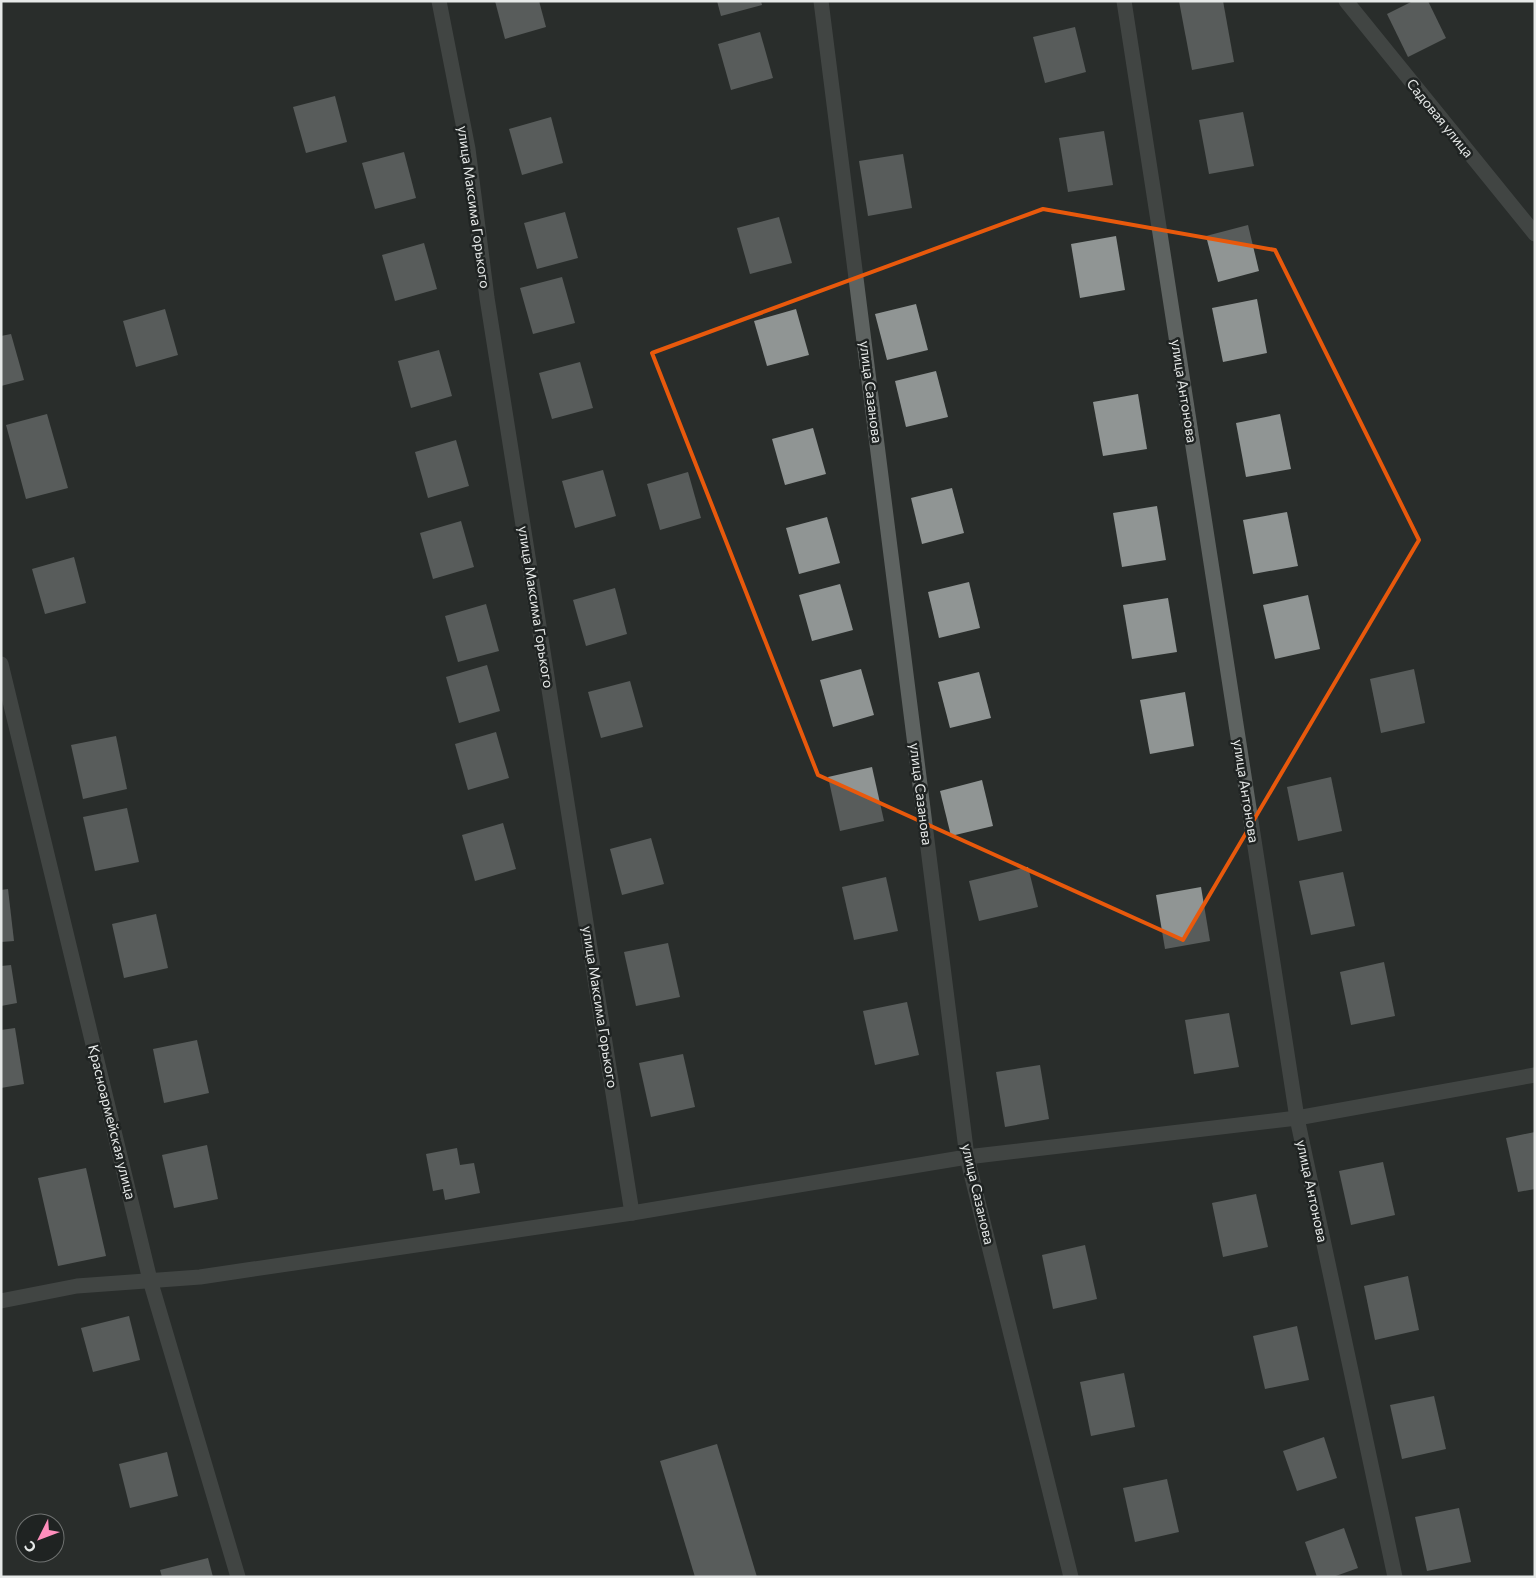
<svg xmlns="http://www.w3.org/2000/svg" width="1536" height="1578" viewBox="0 0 1536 1578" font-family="Commissioner,sans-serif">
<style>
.building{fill:#909594}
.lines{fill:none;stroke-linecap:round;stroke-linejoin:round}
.street{stroke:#5e6361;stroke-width:15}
.marked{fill:none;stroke:#e8590c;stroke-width:4;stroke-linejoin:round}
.labels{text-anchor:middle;stroke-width:5;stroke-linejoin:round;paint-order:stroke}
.street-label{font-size:14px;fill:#e6e9e8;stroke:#1f2322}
</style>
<rect width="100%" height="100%" fill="#292d2b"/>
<g class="building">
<path d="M495 1H539L546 27 505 39Z"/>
<path d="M717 1H761L762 5 721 16Z"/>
<path d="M1179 1H1223L1234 62 1192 70Z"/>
<path d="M1413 1H1428L1446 38 1408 57 1387 14Z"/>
<path d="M1075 27 1086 72 1045 83 1033 37Z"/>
<path d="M760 32 773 78 731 90 718 44Z"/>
<path d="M335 96 347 142 306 153 293 107Z"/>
<path d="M1243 112 1254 166 1209 174 1199 120Z"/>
<path d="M551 117 563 163 522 175 509 129Z"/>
<path d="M1104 131 1113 185 1068 192 1059 138Z"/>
<path d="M404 152 416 198 375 209 362 163Z"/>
<path d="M903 154 912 208 868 216 859 161Z"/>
<path d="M565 212 578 258 537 269 524 223Z"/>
<path d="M779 217 792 263 750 274 737 228Z"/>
<path d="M1248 225 1259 271 1218 282 1206 236Z"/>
<path d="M1116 236 1125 290 1080 298 1071 244Z"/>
<path d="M424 243 437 289 395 301 382 255Z"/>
<path d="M562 277 575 323 533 334 520 288Z"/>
<path d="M1257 299 1267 353 1223 362 1212 308Z"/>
<path d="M916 304 928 350 887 360 875 314Z"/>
<path d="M165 309 178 355 136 367 123 321Z"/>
<path d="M796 309 809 355 767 366 754 321Z"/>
<path d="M11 334 24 380 1 386V336Z"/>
<path d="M439 350 452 396 411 408 398 361Z"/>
<path d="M580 362 593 408 552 419 539 373Z"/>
<path d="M936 371 948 417 906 427 895 381Z"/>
<path d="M1138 394 1147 449 1103 456 1093 402Z"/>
<path d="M47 414 68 488 26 499 6 425Z"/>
<path d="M1280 414 1291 469 1246 477 1236 423Z"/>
<path d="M813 428 826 474 785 485 772 439Z"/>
<path d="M456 440 469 486 428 498 415 452Z"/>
<path d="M603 470 616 516 575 528 562 481Z"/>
<path d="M688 472 701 518 660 530 647 484Z"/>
<path d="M952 488 964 533 922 544 911 498Z"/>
<path d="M1157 506 1166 560 1122 567 1113 513Z"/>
<path d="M1287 512 1298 566 1253 574 1243 520Z"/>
<path d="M827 517 840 563 799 574 786 528Z"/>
<path d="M461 521 474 567 433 579 420 533Z"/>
<path d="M74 557 86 603 45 614 32 569Z"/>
<path d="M969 582 980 628 939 638 928 592Z"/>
<path d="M840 584 853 630 812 641 799 595Z"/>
<path d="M615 588 627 634 586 646 573 600Z"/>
<path d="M1308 595 1320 649 1275 659 1263 605Z"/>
<path d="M1168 598 1177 652 1132 659 1123 605Z"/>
<path d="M486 604 499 651 458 662 445 616Z"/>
<path d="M487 665 500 711 459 723 446 677Z"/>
<path d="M861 669 874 715 833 727 820 680Z"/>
<path d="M1414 669 1425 723 1381 733 1370 679Z"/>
<path d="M979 672 991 718 950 728 938 682Z"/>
<path d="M630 681 643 727 601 738 588 692Z"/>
<path d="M1185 692 1194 746 1150 754 1140 700Z"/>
<path d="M496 732 509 778 468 790 455 744Z"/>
<path d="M116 736 127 789 83 799 71 745Z"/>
<path d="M872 767 884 821 840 831 828 777Z"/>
<path d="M1331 777 1342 831 1298 841 1287 787Z"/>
<path d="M982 780 993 826 951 836 940 791Z"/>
<path d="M127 808 139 862 95 871 83 817Z"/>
<path d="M503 823 516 869 475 881 462 835Z"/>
<path d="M651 838 664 884 622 895 610 849Z"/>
<path d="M1028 867 1038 907 979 921 969 881Z"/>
<path d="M1343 872 1355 926 1311 935 1299 881Z"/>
<path d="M886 877 898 931 854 940 842 887Z"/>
<path d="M1201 887 1210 941 1165 949 1156 895Z"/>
<path d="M8 889 14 941 1 942V890Z"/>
<path d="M156 914 168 968 124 978 112 924Z"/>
<path d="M668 943 680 997 636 1006 624 952Z"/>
<path d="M1384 962 1395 1016 1351 1025 1340 972Z"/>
<path d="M11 965 17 1003 1 1006V966Z"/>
<path d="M907 1002 919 1055 875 1065 863 1011Z"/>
<path d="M1229 1013 1239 1067 1194 1074 1185 1020Z"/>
<path d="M15 1028 24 1084 1 1088V1030Z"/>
<path d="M197 1040 209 1093 164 1103 153 1049Z"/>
<path d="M683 1054 695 1107 651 1117 639 1063Z"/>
<path d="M1040 1065 1049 1119 1005 1127 996 1072Z"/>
<path d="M1535 1132V1189L1518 1192 1506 1138Z"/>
<path d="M207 1145 218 1199 174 1208 162 1155Z"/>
<path d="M457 1148 460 1165 474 1163 480 1193 445 1200 443 1189 433 1191 426 1154Z"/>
<path d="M1383 1162 1395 1215 1351 1225 1339 1171Z"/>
<path d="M86 1168 106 1256 58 1266 38 1178Z"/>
<path d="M1256 1194 1268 1247 1223 1257 1212 1203Z"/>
<path d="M1085 1245 1097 1299 1053 1309 1042 1255Z"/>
<path d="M1408 1276 1419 1330 1375 1340 1364 1286Z"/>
<path d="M129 1316 140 1360 93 1372 81 1328Z"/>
<path d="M1297 1326 1309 1380 1265 1389 1253 1336Z"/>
<path d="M1124 1373 1135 1427 1091 1436 1080 1382Z"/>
<path d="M1434 1396 1446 1449 1402 1459 1390 1405Z"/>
<path d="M1324 1437 1337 1478 1297 1491 1283 1451Z"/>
<path d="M717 1444 757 1577H695L660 1461Z"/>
<path d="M167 1452 178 1496 130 1508 119 1464Z"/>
<path d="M1167 1479 1179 1532 1135 1542 1123 1488Z"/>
<path d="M1459 1508 1471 1562 1427 1571 1415 1517Z"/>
<path d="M1344 1528 1358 1568 1333 1577H1317L1305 1542Z"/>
<path d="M208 1558 213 1577H162L160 1570Z"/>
</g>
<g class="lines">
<g class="street">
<path d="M439 1 468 149 487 298 632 1213"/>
<path d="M821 1 967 1157 1071 1577"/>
<path d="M1124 1 1297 1118 1395 1577"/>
<path d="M1346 1 1535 234"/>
<path d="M1 664 150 1280 238 1577"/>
<path d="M1 1301 77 1286 200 1277 632 1213 967 1157 1297 1118 1535 1075"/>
</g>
</g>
<path d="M0 0H1536V1578H0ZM1043 209 1275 250 1419 540 1183 940 818 775 652 353Z" fill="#292d2b" fill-opacity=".55" fill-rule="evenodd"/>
<path class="marked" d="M1043 209 1275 250 1419 540 1183 940 818 775 652 353Z"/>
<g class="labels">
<g class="street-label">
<text transform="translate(1440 118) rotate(51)" y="5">Садовая улица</text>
<text transform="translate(474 207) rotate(82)" y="5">улица Максима Горького</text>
<text transform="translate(1184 391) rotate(81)" y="5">улица Антонова</text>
<text transform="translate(871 392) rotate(83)" y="5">улица Сазанова</text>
<text transform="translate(536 607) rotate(81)" y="5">улица Максима Горького</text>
<text transform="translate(1246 791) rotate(81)" y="5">улица Антонова</text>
<text transform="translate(921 794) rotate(83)" y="5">улица Сазанова</text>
<text transform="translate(600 1007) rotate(81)" y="5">улица Максима Горького</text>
<text transform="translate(112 1122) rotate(76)" y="5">Красноармейская улица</text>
<text transform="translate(1312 1191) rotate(78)" y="5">улица Антонова</text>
<text transform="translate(978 1194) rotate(77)" y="5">улица Сазанова</text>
</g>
</g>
<rect width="1536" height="1578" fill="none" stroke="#e6e9e8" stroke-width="5"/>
<g transform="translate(40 1538) rotate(228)"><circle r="24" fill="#1f2322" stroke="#6f7271"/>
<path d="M0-4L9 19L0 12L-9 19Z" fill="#fe8ebc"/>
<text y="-8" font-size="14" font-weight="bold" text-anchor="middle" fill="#e6e9e8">С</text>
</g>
</svg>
